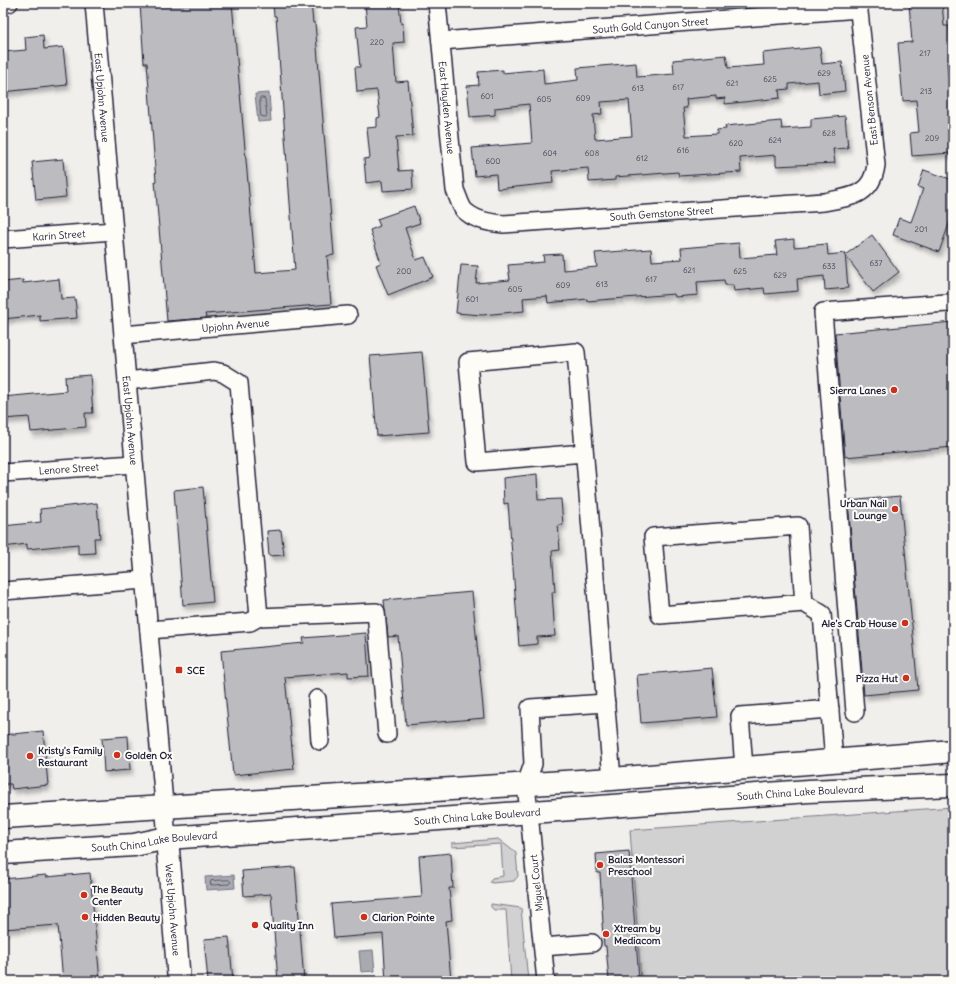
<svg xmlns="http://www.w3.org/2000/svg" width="956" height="984" viewBox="0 0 956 984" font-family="Delius,sans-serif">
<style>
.green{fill:#d2d1d1;stroke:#7a7a86}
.water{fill:#a9a9b0;stroke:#737381}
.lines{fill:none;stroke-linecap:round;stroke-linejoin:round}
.shore{stroke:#58586a;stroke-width:1}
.building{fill:#bcbcc0;stroke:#22223b;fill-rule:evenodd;filter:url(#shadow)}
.minor-casing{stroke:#22223b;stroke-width:20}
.major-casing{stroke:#22223b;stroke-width:25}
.minor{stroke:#fdfcf7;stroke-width:17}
.major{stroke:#fdfcf7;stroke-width:22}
.poi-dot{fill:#c8321e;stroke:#fdfcf7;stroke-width:1.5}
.labels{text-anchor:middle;stroke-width:4;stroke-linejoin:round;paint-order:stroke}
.number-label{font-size:8px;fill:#48485c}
.street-label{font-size:10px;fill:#22223b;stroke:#fdfcf7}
.poi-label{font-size:10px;font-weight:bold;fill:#22223b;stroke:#fdfcf7;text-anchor:start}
</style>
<defs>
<filter id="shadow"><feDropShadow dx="2.5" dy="4.5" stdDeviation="2" flood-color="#0004"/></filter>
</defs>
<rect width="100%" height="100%" fill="#f0efec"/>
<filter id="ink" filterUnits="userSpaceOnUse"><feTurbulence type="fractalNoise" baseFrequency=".025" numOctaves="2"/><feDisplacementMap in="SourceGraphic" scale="8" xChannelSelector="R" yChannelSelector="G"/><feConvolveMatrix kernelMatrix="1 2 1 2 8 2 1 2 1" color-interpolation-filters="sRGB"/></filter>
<g filter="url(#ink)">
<g class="green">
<path d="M953 807V981H641L630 830Z"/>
<path d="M498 839 516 853 518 876 514 881 492 883 490 882 492 878 503 876 501 844 452 847V843Z"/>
<path d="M491 904 521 908 528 981H511L506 910H494L491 907Z"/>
</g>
<g class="water">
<path d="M269 93 271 121 258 122 255 94Z"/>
<path d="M234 875 235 888 206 890 205 877Z"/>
<path d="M373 950 375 971 361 972 359 951Z"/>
</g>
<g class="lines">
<g class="shore">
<path d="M260 98H263L265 99 267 116 265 117 261 116Z"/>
<path d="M229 880 231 882 229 884 212 885 210 884 211 881Z"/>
</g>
</g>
<g class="building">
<path d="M140 3H232L256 273 295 270 276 16H274L273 3H311L313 23H315L334 255 327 256 331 304 205 314 206 318 167 321 155 181H156L147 63H144Z"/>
<path d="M365 3H399L401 24 403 23 404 42 393 43 396 82 408 81 413 136 396 137 399 171 412 170 413 189 383 191 382 181 366 183 364 159 370 158 367 128 377 127V118L380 117 377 90 357 92 355 67H360L356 27 367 26Z"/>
<path d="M909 3H942L944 26H949L952 62H947L952 118H953V142L950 143 951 153 912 156 910 133 919 132 916 100 903 101 898 43 912 42Z"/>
<path d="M43 35 44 49 63 47 67 85 3 92V52L26 50 25 37Z"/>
<path d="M820 47 822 64 842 62 845 91 819 94 818 81 789 84V89L779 90 780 98 725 104V98L716 99V96L686 99 687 108H683L686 136 717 134V130L726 129 725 126 781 121 782 129 811 127V119L845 116 848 148 833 149 835 163 776 166V155L740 158 741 172 679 176 678 172 615 177V180L589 182 588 168 552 171 553 183 497 189 496 174 475 176 472 148 532 143 529 104 495 108V115L470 117 467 86 479 85 478 72 503 70V73L543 69 544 84 578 80 577 68 636 63 637 77 674 74 673 60 726 55 728 68 764 65 763 53ZM629 100 632 136 595 139 593 115 602 114 601 102Z"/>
<path d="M63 159 66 197 36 200 32 162Z"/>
<path d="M924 170 953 180V213L939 252 893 235 899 218 911 222 923 189 918 187Z"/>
<path d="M414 206 420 223 405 228 416 260 425 257 433 277 388 295 376 265 381 263 370 230 380 226 377 219Z"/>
<path d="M872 235 899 272 873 292 845 255Z"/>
<path d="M794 239V247L827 244 828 255 845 253 848 288 825 290 824 276 797 279 798 291 765 294 764 288 734 291 733 285H725L724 280 697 282 698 295 675 297 674 294 587 301V299L548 303 547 296 523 298 524 311 482 315 456 313 461 265 478 266 476 283 510 280 508 265 544 262 543 255 562 254 563 270 597 267 595 253 651 249 652 261 682 259 681 248 739 243 740 258 777 255 775 241Z"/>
<path d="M59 279 61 299 75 298 77 318 40 321V315L3 319V282L23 280V283Z"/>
<path d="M953 322V447L845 457 835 333Z"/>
<path d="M422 352 429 432 377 436 370 356Z"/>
<path d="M90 375 93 413H85L86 427 31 432 29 417 3 419V397L66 391 65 377Z"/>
<path d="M537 474 538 500 561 499 563 525H558L560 550 552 551 555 592H552L555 636 537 637V644L519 646 508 503 504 504 503 478Z"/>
<path d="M203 487 213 602 183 605 174 490Z"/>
<path d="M900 496 918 690 864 695 848 501Z"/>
<path d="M97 503 100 538H94L95 553 78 554V544L27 549V544L3 547V526L41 522 40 509Z"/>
<path d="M281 530 284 555 269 556 267 531Z"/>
<path d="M472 592 484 718 406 725 398 636 388 637 384 600Z"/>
<path d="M366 633 369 676 348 677V672L285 677 294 769 233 775 221 651 304 643 303 638Z"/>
<path d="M712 668 717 717 641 723 637 675Z"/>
<path d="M43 731 48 785 12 789 11 784H3V735Z"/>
<path d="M128 736 130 770 104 772 102 738Z"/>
<path d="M629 851 639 979 609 981 606 946H604L602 923H603L600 873H597V871L596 854Z"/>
<path d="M451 853 453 888H449L452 920 446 921 451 981H386L383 934 334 938 331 904 422 897 419 856Z"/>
<path d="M295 867 304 981H278L271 894 244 896 242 871Z"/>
<path d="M90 873 100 981H63L58 925 3 929V879L46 875V877Z"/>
<path d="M229 937 233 981H208L204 939Z"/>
</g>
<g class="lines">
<defs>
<g id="minor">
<path id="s1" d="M94 3 167 838"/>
<path id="s2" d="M437 3 455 190C458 196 460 205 464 210 474 220 490 223 503 224L824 202C850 197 872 196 876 165L858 3"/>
<path d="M3 4 9 3"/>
<path id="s3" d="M441 41 859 9"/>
<path id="s4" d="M3 239 114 231"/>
<path id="s5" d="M123 335 348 315"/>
<path d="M127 381 214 371 223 373 239 383 259 617"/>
<path d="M584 453 477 462 468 362 576 352C588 495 600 637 612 779"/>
<path id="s6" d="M3 473 134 464"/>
<path d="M3 591 144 580"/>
<path d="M804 603 798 526 653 537 660 615 804 603 822 614 834 761"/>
<path d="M149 630 250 622 259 617 376 612 387 734"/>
<path d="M317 699 320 741"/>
<path d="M855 712 823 312 947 303 953 304"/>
<path d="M744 768 740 716 830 709"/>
<path d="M543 947 592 943"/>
<path d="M546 981 526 784 533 764 530 708 606 703"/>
</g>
<g id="major">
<path d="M3 817 612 779 953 751"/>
<path id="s7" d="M167 838 179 981"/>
<path id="s8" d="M3 853 134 845 167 838 400 822 808 791 953 785"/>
</g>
</defs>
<use href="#minor" class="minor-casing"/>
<use href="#major" class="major-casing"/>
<use href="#minor" class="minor"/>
<use href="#major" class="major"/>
</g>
</g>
<g class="poi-dot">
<circle cx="894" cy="390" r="4"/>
<circle cx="895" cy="509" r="4"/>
<circle cx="905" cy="623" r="4"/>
<rect x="175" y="666" width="8" height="8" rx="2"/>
<circle cx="906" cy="678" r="4"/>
<circle cx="117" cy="755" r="4"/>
<circle cx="30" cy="756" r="4"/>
<circle cx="600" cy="865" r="4"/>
<circle cx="84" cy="895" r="4"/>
<circle cx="85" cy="917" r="4"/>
<circle cx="364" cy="917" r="4"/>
<circle cx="255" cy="925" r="4"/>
<circle cx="606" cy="934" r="4"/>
</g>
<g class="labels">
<g class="number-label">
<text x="377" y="45">220</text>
<text x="925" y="56">217</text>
<text x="824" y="76">629</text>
<text x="770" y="82">625</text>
<text x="732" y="86">621</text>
<text x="678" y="90">617</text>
<text x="638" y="91">613</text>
<text x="926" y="94">213</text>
<text x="487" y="99">601</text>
<text x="583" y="101">609</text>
<text x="544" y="102">605</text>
<text x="829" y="136">628</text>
<text x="932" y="141">209</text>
<text x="775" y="143">624</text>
<text x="736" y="146">620</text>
<text x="683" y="153">616</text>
<text x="550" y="156">604</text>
<text x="592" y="156">608</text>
<text x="642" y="161">612</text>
<text x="493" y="164">600</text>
<text x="921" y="232">201</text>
<text x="876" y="266">637</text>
<text x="829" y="269">633</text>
<text x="689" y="273">621</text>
<text x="404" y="274">200</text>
<text x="740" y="274">625</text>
<text x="780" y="278">629</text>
<text x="651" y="282">617</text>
<text x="602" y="287">613</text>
<text x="563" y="288">609</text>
<text x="515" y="292">605</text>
<text x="472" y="302">601</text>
</g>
<g class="street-label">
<text dy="4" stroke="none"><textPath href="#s3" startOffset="210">South Gold Canyon Street</textPath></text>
<text dy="4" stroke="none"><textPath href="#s1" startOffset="95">East Upjohn Avenue</textPath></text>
<text transform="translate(869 100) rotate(-96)" y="4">East Benson Avenue</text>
<text dy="4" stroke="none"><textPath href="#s2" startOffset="105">East Hayden Avenue</textPath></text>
<text dy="4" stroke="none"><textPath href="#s2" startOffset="411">South Gemstone Street</textPath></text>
<text dy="4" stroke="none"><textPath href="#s4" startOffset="56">Karin Street</textPath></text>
<text dy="4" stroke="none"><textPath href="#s5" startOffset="113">Upjohn Avenue</textPath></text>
<text dy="4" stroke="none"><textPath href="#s1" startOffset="419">East Upjohn Avenue</textPath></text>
<text dy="4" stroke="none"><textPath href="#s6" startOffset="66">Lenore Street</textPath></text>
<text dy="4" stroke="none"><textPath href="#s8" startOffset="800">South China Lake Boulevard</textPath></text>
<text dy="4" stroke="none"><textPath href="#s8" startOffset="476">South China Lake Boulevard</textPath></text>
<text dy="4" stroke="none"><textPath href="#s8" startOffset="152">South China Lake Boulevard</textPath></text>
<text transform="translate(536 883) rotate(-96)" y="4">Miguel Court</text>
<text dy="4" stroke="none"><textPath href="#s7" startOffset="72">West Upjohn Avenue</textPath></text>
</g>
<g class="poi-label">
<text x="886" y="394" text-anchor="end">Sierra Lanes</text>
<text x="887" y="507" text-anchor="end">Urban Nail<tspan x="887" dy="12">Lounge</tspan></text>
<text x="897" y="627" text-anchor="end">Ale's Crab House</text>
<text x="187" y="674">SCE</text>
<text x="898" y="682" text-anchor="end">Pizza Hut</text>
<text x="38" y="754">Kristy's Family<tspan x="38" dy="12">Restaurant</tspan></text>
<text x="125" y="759">Golden Ox</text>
<text x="608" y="863">Balas Montessori<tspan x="608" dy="12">Preschool</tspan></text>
<text x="92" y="893">The Beauty<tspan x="92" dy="12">Center</tspan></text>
<text x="93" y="921">Hidden Beauty</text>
<text x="372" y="921">Clarion Pointe</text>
<text x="263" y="929">Quality Inn</text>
<text x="614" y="932">Xtream by<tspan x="614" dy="12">Mediacom</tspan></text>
</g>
</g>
<rect width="956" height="984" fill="none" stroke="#fdfcf7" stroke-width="16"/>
<rect x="8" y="8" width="940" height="968" fill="none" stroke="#22223b" stroke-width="1.5" filter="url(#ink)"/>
</svg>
